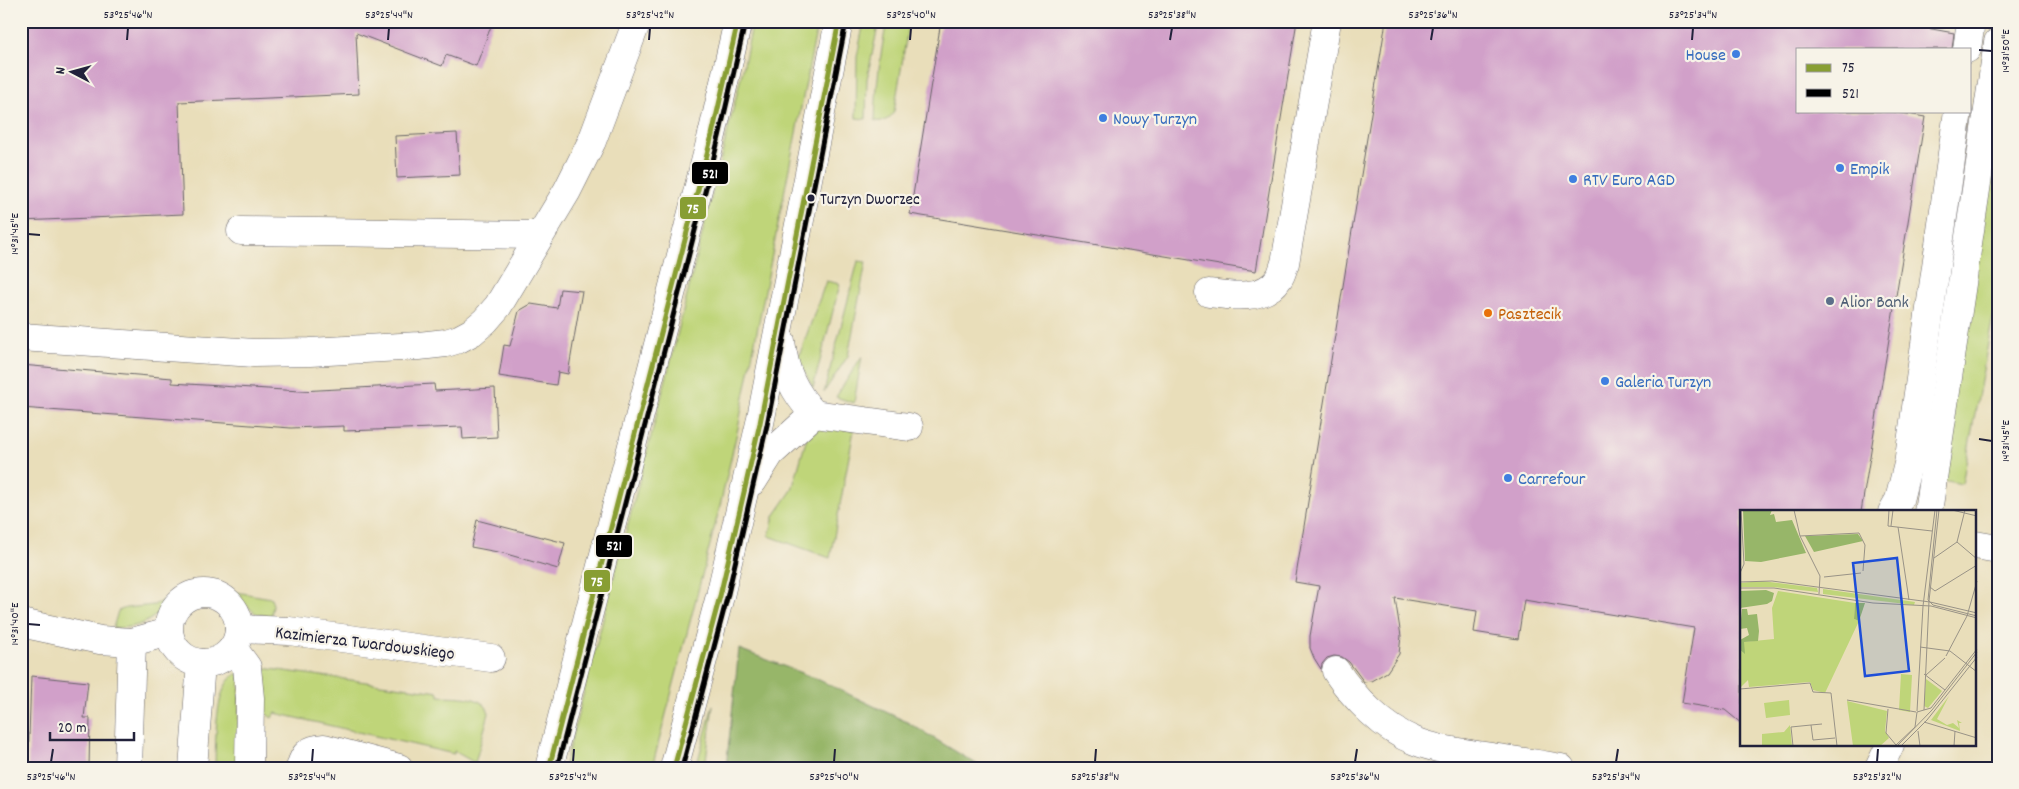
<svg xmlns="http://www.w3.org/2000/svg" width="2019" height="789" viewBox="0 0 2019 789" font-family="Dekko,sans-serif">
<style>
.green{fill:#bfd579;stroke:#707c5a}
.forest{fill:#97b669;stroke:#5c6c52}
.building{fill:#d1a0c9}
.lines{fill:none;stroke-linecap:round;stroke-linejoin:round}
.minor-casing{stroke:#686467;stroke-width:29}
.minor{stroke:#fff;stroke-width:28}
.bus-1-casing{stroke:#f7f3e8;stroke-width:9}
.bus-2-casing{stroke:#f7f3e8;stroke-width:9}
.bus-1{stroke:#889e33;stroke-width:5}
.bus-2{stroke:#000;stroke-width:5}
.ticks{fill:none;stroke:#22223b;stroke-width:2}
.shop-dot{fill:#3f7fe0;stroke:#f7f3e8;stroke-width:2}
.bus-dot{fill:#22223b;stroke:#f7f3e8;stroke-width:2}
.service-dot{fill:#5c6f8a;stroke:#f7f3e8;stroke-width:2}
.food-dot{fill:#e8710a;stroke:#f7f3e8;stroke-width:2}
.labels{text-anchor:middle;stroke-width:4.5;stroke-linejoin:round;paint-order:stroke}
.bus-label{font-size:17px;fill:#22223b;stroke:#f7f3e8;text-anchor:start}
.shop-label{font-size:18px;fill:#366cbe;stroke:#f7f3e8;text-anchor:start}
.service-label{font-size:18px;fill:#4e5e75;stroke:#f7f3e8;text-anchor:start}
.food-label{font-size:18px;fill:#c56008;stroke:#f7f3e8;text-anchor:start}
.street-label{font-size:18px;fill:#22223b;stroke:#f7f3e8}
.inset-road{fill:none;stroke:#999387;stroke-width:1}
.view{fill:#1d4ed8;fill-opacity:0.15;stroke:#1d4ed8;stroke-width:2.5}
.inset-edge{fill:none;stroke:#22223b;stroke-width:2.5}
.line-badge{stroke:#f7f3e8;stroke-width:2}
.badge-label{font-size:14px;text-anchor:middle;font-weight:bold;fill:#fff}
.neatline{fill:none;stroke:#22223b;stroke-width:2}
.ticks-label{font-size:12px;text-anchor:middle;fill:#22223b}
</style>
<rect width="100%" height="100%" fill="#f7f3e8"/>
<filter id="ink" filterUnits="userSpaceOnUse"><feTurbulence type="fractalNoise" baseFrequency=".02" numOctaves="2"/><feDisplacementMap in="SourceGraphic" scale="10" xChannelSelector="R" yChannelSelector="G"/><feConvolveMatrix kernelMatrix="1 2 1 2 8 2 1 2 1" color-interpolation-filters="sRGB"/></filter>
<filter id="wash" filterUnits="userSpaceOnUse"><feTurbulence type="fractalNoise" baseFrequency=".0096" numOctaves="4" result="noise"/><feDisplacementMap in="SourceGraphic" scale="20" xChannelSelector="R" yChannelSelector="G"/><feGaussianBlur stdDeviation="1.12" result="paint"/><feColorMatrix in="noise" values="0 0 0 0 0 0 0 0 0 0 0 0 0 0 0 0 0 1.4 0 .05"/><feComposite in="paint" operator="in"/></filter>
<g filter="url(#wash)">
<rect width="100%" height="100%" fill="#e9deba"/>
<g class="green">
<path d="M753 21H818L738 428 720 506 652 768H564L672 356 742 73Z"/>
<path d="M864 21H879L867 79 866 119 856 118 857 57Z"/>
<path d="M887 21H909L894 112C889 120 884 122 875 121 876 86 880 55 887 21Z"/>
<path d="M1998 82V289L1962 484 1938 479Z"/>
<path d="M858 261 866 262 848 356 824 392Z"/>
<path d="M826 281 840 284 813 388 798 359Z"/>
<path d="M862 356 854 403 836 397Z"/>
<path d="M821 427 854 430 830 558 769 536 774 516 792 490 807 437Z"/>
<path d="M230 591 271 598 273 605 271 617 255 613Z"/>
<path d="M177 593C155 617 148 628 113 628L118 611 126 608 154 605Z"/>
<path d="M263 668 439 692V696C454 697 484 694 489 713L475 763 454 751V754L275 713 272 718C254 708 261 685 263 668Z"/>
<path d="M240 673 237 768H215C216 745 213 678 240 673Z"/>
<path d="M713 705 705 768H696Z"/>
</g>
<path class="forest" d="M739 649 817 679 907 722 983 768H726Z"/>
<g id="blocks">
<g class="building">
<path d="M21 21H493L476 66 446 55 442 66 356 33 359 94 179 102 183 214 21 221Z"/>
<path d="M941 21H1297L1256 271 910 214Z"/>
<path d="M1386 21H1922L1921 27 1954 33 1952 49H1798V111H1890L1925 117 1861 512H1742V724L1725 710 1682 703 1694 628 1524 600 1518 639 1474 632 1477 611 1395 598 1401 636 1399 654 1387 672 1371 681 1364 682 1349 662 1342 657 1334 656 1327 658 1322 664 1321 669 1314 658 1310 648V636L1319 586 1295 582Z"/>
<path d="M457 133 460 175 397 178 395 136Z"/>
<path d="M560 289 582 291 568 374 558 372 556 385 499 376 504 345 510 346 519 311 531 304 557 308Z"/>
<path d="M21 365 172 378V383L300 391 434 384 435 391 495 388 497 437 463 439 462 427 344 431V426L291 428 21 408Z"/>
<path d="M477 520 565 543 558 569 503 553 471 547Z"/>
<path d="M31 676 88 682 84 718H90L89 768H28Z"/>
</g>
</g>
</g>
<g filter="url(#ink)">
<use href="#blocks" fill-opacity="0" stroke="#686467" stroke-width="1"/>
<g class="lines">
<defs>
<g id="minor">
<path d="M1967 49 1971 21"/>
<path d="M241 231 539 235"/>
<path d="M1209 293C1231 296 1265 301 1279 278 1282 274 1283 268 1285 263L1327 21"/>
<path d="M21 337 254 353 310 352 419 346 446 343 459 339 472 332 485 321 498 306 567 191 592 141 637 21"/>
<path d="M781 341C785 373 793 391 814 414L909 427"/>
<path d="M753 481 770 454 814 414"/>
<path d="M1892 512 1899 500 1908 464 1958 111"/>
<path d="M1928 512 1998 42"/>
<path d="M1975 545 1998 549"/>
<circle cx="204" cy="628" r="35"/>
<path d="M21 623 100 640 132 642 169 632"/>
<path d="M239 629 289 631 491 658"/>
<path d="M233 648 247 667 250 698 249 768"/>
<path d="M1336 671C1354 698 1384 729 1415 741 1435 749 1457 752 1478 755 1506 759 1533 763 1561 768"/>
<path d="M128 768 132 642"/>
<path d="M193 768 201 663"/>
<path d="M300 768C304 753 309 749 324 748L399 768"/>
<path d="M549 768 712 135 738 21"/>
<path d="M674 768 720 596 760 423 839 21"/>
<path d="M1879 768 1890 745"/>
</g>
</defs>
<use href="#minor" class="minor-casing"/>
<use href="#minor" class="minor"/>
<defs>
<g id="bus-1">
<path d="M549 768 712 135 738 21"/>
<path d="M674 768 720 596 760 423 839 21"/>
</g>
<g id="bus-2">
<path d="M557 768 719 137 745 23"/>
<path d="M682 768 727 598 767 425 846 22"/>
</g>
</defs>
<use href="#bus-1" class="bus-1-casing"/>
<use href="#bus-2" class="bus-2-casing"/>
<use href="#bus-1" class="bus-1"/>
<use href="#bus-2" class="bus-2"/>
</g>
</g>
<path class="ticks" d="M127 40 128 28M388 40 389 28M649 40 650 28M910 40 911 28M1170 40 1172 28M1431 40 1433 28M1692 40 1693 28M1979 50 1992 51M28 234 40 235M1979 439 1992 441M28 624 40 625M51 762 53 749M312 762 313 749M573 762 574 749M834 762 835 749M1095 762 1096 749M1355 762 1357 749M1616 762 1618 749M1877 762 1878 749"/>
<g class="shop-dot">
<circle cx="1736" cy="54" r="5"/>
<circle cx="1103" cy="118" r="5"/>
<circle cx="1840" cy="168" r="5"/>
<circle cx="1573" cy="179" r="5"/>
<circle cx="1605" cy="381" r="5"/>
<circle cx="1508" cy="478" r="5"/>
</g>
<circle class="bus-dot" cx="811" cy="198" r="4.5"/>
<circle class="service-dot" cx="1830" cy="301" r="5"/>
<circle class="food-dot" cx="1488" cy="313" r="5"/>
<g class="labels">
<g class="bus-label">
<text x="820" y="204">Turzyn Dworzec</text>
</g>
<g class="shop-label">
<text x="1726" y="60" text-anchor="end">House</text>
<text x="1113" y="124">Nowy Turzyn</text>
<text x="1850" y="174">Empik</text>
<text x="1583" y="185">RTV Euro AGD</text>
<text x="1615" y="387">Galeria Turzyn</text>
<text x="1518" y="484">Carrefour</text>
</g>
<g class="service-label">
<text x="1840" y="307">Alior Bank</text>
</g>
<g class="food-label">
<text x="1498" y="319">Pasztecik</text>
</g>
<g class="street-label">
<text transform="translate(365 642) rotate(7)" y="6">Kazimierza Twardowskiego</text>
</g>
</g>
<g transform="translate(1740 510)">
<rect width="236" height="236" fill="#e9deba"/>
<path d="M22 71 77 78 78 82 33 77H0V73ZM83 79 175 92 174 95 83 84ZM38 81 115 93 114 109 119 111 85 183 73 180 70 172 9 177 8 170 0 178V140L4 143V132L34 129 32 98ZM161 164 172 165 170 202 159 200ZM186 169 202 181 188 198 184 196ZM209 186 197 209 207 215 213 213 219 218 217 210 222 213H219L220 221 191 210ZM49 190 50 205 26 208 24 193ZM107 191 147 201 145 221 149 228 140 236H113ZM50 215 52 236H22V224L44 222Z" fill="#bfd579"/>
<path d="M3 0H32L30 5 34 4 36 12 52 10 66 43 21 52 5 51ZM118 24 123 31 74 42 65 26ZM0 81 26 80 34 83 32 91 27 94 0 98ZM115 93H125L119 111 114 109ZM2 99H7L8 105 17 104 19 121 18 131 4 132 5 144 0 140V130L9 125 7 118 0 119Z" fill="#97b669"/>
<path class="inset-road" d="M54 0 60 26 80 66 79 84M149 0 148 16 192 21M197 0 188 90 193 95 237 106M212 0 237 6M151 16 153 0M158 17 169 90M60 26 119 23 125 35 123 61M217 32 237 49M194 48 217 32 225 0M0 63 4 54 1 0M84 67 121 63M0 72 32 71 190 92 237 103M190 77 195 81 237 55M0 78H34L133 93 191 96 237 108M180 137 210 141 237 162M206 146 227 106 237 71M184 164 205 180M186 165 205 148M0 179 70 173 73 182 91 183 97 236M107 190 176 202M148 199 146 223 156 235M184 200 189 91 199 0M177 201 183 96 195 0M184 212 237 228M82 214 71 215 73 230 95 228M178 221 180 236M53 236 51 217 71 215M155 236 175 217 177 202 191 198 237 139M157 236 192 200 237 142M161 236 187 210 237 147M214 236 215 221"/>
<path class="view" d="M157 48 169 161 125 166 113 53Z"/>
<rect width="236" height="236" class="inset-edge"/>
</g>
<g class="line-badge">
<rect x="691" y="161" width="38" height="24" rx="5" fill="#000"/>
<rect x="679" y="196" width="28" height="24" rx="5" fill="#889e33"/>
<rect x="595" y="534" width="38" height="24" rx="5" fill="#000"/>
<rect x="583" y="569" width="28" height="24" rx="5" fill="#889e33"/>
</g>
<g class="badge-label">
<text x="710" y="178">521</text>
<text x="693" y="213">75</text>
<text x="614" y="550">521</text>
<text x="597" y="586">75</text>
</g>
<rect width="2019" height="789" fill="none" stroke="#f7f3e8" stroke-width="55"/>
<rect x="1796" y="48" width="175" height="65" fill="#f7f3e8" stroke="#a29fa3"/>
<rect x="1806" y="64" width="25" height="8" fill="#889e33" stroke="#a29fa3"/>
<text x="1842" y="72" font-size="15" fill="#22223b">75</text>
<rect x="1806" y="89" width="25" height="8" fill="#000000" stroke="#a29fa3"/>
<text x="1842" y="98" font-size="15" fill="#22223b">521</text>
<g transform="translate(72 72) rotate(276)" stroke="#f7f3e8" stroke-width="4" paint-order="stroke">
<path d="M0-4L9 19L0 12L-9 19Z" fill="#22223b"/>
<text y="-8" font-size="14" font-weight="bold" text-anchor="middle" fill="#22223b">N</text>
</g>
<path d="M50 732v8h84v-8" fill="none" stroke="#22223b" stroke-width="2.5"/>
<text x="58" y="732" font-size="15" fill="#22223b" stroke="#f7f3e8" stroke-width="4" paint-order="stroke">20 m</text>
<rect x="28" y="28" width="1964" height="734" class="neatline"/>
<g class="ticks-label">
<text x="128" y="18">53°25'46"N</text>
<text x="389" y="18">53°25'44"N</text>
<text x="650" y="18">53°25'42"N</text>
<text x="911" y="18">53°25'40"N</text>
<text x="1172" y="18">53°25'38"N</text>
<text x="1433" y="18">53°25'36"N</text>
<text x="1693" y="18">53°25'34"N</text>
<text transform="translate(2005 51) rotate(-90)" y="4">14°31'50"E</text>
<text transform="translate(14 234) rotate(-90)" y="4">14°31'45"E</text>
<text transform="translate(2005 441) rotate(-90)" y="4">14°31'45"E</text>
<text transform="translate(14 624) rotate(-90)" y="4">14°31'40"E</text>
<text x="51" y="780">53°25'46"N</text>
<text x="312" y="780">53°25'44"N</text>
<text x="573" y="780">53°25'42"N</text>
<text x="834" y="780">53°25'40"N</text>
<text x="1095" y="780">53°25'38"N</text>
<text x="1355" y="780">53°25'36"N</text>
<text x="1616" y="780">53°25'34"N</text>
<text x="1877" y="780">53°25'32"N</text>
</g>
</svg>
